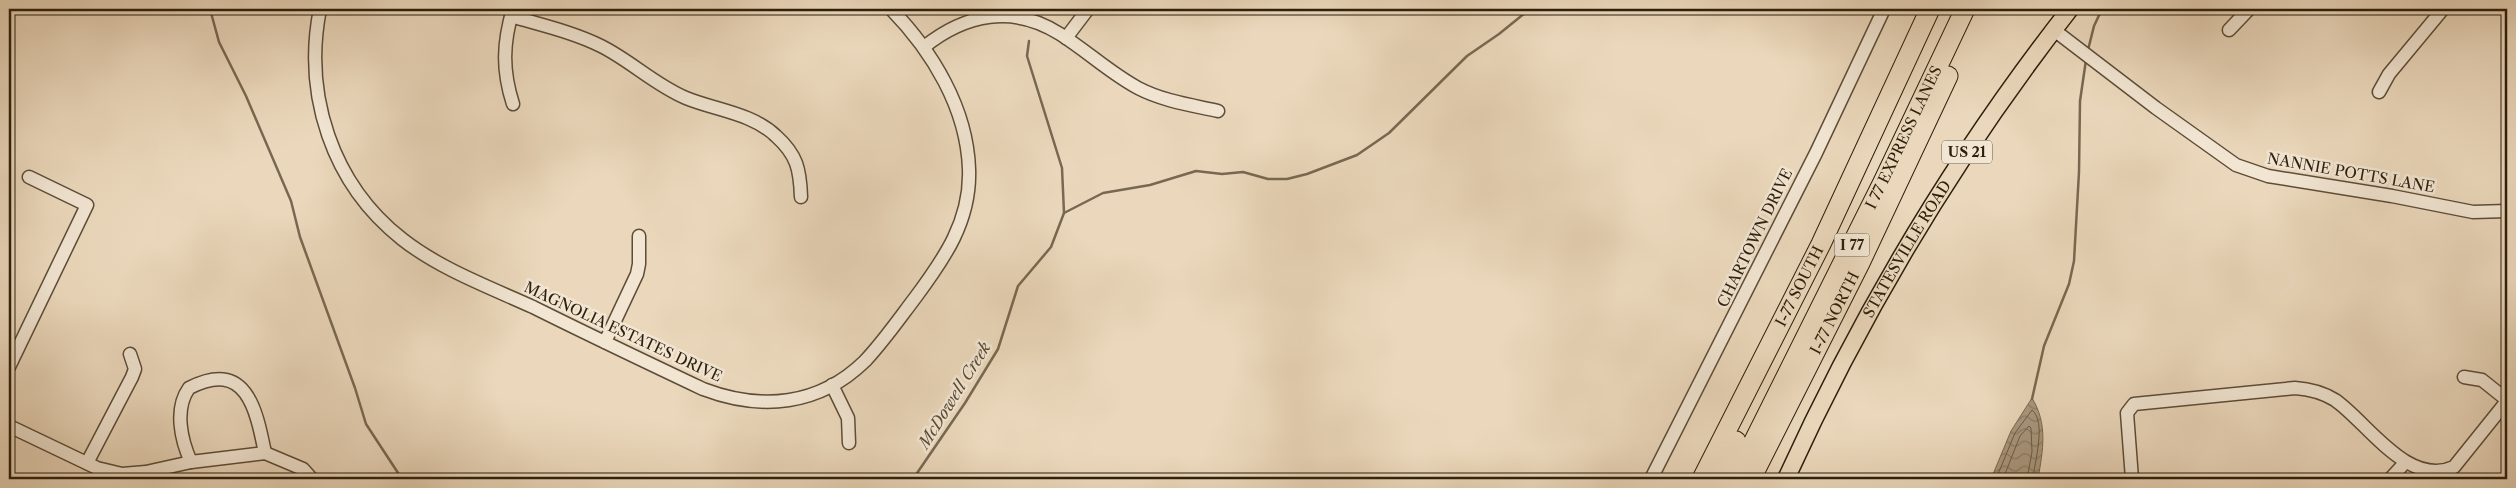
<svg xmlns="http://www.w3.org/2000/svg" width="2516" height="488" viewBox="0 0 2516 488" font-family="'Libre Caslon Text',serif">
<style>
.water{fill:url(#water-waves);stroke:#786852}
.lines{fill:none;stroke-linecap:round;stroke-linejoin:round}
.shore{stroke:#6b5c46;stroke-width:1}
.stream{stroke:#786852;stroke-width:2.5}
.minor-casing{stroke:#5c4d39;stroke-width:15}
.major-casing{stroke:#2c1f0d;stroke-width:19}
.highway-casing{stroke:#2c1f0d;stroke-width:21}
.minor{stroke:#f2e6d3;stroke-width:12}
.major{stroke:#ebd8bc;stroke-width:16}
.highway{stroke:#ebd8bc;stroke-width:19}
.labels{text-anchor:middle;stroke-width:5;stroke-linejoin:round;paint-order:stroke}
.shield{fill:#f2e6d3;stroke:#675b48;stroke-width:1}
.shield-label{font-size:14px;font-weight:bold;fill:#2c1f0d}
.street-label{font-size:15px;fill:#2c1f0d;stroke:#f2e6d3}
.water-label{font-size:16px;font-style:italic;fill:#584a35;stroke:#f2e6d3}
</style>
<defs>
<pattern id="water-waves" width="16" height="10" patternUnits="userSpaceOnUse" patternTransform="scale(1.25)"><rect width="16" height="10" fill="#aa9980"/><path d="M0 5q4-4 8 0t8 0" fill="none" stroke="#8b7c67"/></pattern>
</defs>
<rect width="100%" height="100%" fill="#ebd8bc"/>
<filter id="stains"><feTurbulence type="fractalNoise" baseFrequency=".004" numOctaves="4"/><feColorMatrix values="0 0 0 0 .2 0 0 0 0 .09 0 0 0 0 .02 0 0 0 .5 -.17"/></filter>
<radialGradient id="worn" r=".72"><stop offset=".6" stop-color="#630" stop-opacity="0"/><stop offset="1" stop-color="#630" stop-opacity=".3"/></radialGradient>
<path class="water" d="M2032 398C2048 424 2043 450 2038 479H1991L2011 431Z"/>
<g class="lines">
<g class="shore">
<path d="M1996 479 2015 433 2032 410C2047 422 2034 463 2033 479"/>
<path d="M2003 479 2020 436 2029 426 2031 428 2032 452 2027 479"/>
</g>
<g class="stream">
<path d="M210 9 219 42 246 96 291 201 300 237 355 388 366 424 402 479"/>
<path d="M2088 50 2094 26 2102 9"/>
<path d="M1064 213 1103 193 1150 185 1196 171 1222 174 1243 172 1268 179H1287L1307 174 1357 155 1389 133 1467 56 1499 34 1530 9"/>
<path d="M2032 399 2044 346 2069 284 2074 261 2079 172 2080 101 2086 60"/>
<path d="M913 479 965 403 998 349 1018 286 1051 247 1064 213 1062 168 1027 56 1029 41"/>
</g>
<defs>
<g id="minor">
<path d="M320 9C303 95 332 184 402 239 440 269 489 287 533 307 589 335 646 362 703 389 761 411 819 406 865 361 883 342 899 319 915 298 944 259 971 221 969 169 967 108 932 51 891 9"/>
<path d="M511 16C541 25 573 32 601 46 631 61 655 85 686 98 715 110 752 113 776 136 797 155 800 169 801 197"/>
<path d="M2054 30 2156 108 2236 165 2268 176 2392 196 2473 212 2507 211"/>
<path d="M2229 30 2249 9"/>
<path d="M1066 38 1088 9"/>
<path d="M924 47C965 14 1013 4 1060 34 1087 51 1110 73 1138 88 1163 101 1191 105 1218 111"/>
<path d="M2379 92 2389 74 2443 9"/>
<path d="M513 104C502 70 503 43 513 9"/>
<path d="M605 342 637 274 639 264V236"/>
<path d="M9 367 87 205 29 177"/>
<path d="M2464 377 2482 380 2507 400"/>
<path d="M832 385 848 418 849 443"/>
<path d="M9 426 97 468 122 474 146 472 191 462 265 453 303 469 312 479"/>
<path d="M191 462C181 440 174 409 189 388 246 359 256 408 265 453"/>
<path d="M87 463 132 377 135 369 130 354"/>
<path d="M1651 479 1816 153 1884 9"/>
<path d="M2132 479 2127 413 2134 404 2295 388C2309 389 2322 392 2335 400 2367 422 2408 488 2454 467L2507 401"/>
<path d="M2390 479 2402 466"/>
</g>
<g id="major">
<path id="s1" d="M1786 479C1862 312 1957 153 2070 9"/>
</g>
<g id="highway">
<path id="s2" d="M1702 479 1821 244 1930 9"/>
<path d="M1717 479 1736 441"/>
<path id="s3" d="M1735 479 1883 182 1965 9"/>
<path id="s4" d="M1751 479 1860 263 1948 76"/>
</g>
</defs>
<use href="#minor" class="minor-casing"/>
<use href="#major" class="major-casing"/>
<use href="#highway" class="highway-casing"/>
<use href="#minor" class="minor"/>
<use href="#major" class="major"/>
<use href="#highway" class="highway"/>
</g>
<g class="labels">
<g class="shield">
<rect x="1942" y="140.5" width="50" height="23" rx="4"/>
<rect x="1834.5" y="233.5" width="35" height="23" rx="4"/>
</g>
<g class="shield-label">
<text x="1967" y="157">US 21</text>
<text x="1852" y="250">I 77</text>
</g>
<g class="street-label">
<text dy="5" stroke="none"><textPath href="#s3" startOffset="381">I 77 EXPRESS LANES</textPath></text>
<text transform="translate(2351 173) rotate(10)" y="5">NANNIE POTTS LANE</text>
<text transform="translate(1755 238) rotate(-64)" y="5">CHARTOWN DRIVE</text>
<text dy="5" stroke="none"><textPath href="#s1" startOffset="260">STATESVILLE ROAD</textPath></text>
<text dy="5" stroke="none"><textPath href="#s2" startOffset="216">I-77 SOUTH</textPath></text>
<text dy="5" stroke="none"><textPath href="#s4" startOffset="186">I-77 NORTH</textPath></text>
<text transform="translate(623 332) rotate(25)" y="5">MAGNOLIA ESTATES DRIVE</text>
</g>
<g class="water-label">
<text transform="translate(954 395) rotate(-58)" y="6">McDowell Creek</text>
</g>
</g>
<rect width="2516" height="488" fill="none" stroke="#ebd8bc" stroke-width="30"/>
<rect x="10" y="10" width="2496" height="468" fill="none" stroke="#2c1f0d" stroke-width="2.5"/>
<rect x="15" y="15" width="2486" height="458" fill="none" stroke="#2c1f0d"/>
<rect width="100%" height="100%" filter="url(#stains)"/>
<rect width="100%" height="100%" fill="url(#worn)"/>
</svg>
